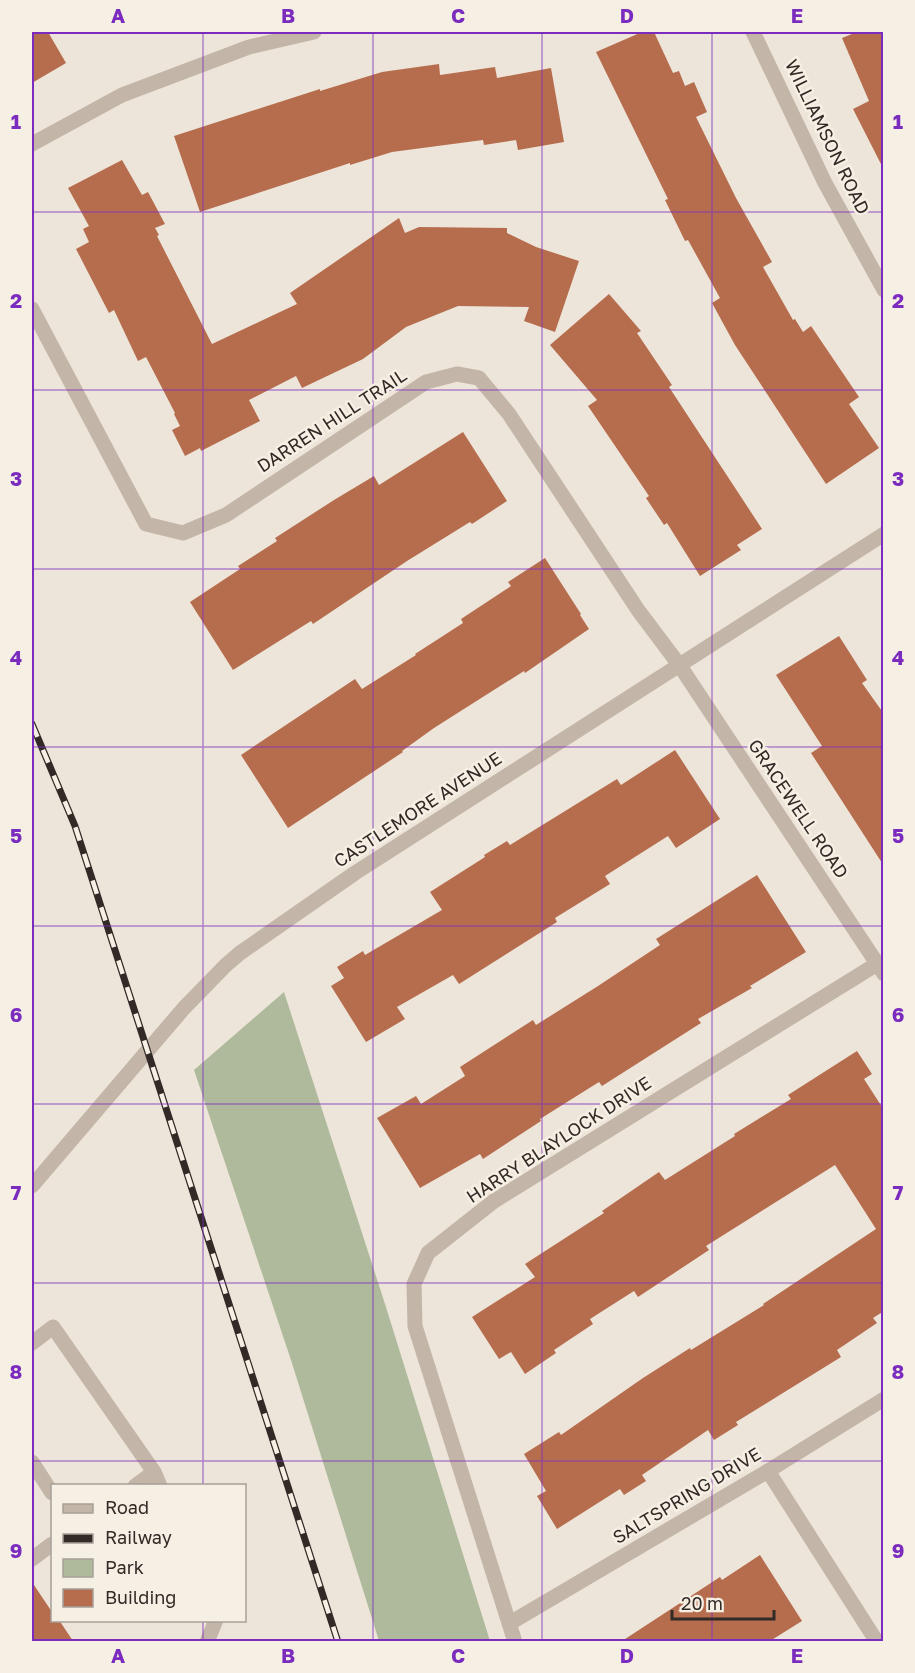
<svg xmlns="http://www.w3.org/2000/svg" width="915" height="1673" viewBox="0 0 915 1673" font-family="'Golos Text',sans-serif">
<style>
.green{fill:#aeba9b}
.building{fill:#b66d4e}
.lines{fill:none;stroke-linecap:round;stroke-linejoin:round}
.minor{stroke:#c3b5a7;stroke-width:15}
.rail-casing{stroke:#312a26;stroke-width:7}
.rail{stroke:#f6efe4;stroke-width:4.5;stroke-dasharray:14;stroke-linecap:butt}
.grid{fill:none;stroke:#7b2cbf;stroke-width:1.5;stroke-opacity:0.55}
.labels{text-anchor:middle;stroke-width:5;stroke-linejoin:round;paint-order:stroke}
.street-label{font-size:18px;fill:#312a26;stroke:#f6efe4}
.neatline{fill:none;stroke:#7b2cbf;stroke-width:2}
.grid-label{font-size:20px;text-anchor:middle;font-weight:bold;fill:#7b2cbf}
</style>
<rect width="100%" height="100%" fill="#ede5d9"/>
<path class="green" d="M284 992 385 1304 490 1641H379L291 1360 194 1070Z"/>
<g class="building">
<path d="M32 32H48L66 63 32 83Z"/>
<path d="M642 32H654L673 73 679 71 685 86 694 82 707 112 696 117 736 198 772 262 763 267 793 320 795 319 803 332 811 326 859 397 849 404 879 448 826 484 735 345 712 303 720 298 688 240 685 241 665 200 668 199 596 52Z"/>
<path d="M857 32H884V170L853 109 869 101 842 38Z"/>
<path d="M439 64 440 75 495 67 497 78 551 68 564 142 518 150 516 140 484 145 483 140 392 152 350 165V163L200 212 174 136 320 89V91L382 72Z"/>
<path d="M122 160 142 195 148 192 165 224 155 228 159 235 157 236 212 344 297 304 290 293 399 218 405 233 419 227 507 228V233L536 247 579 261 555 332 524 321 529 307 458 306 406 327 363 359 302 388 296 376 249 400 260 421 201 451 200 448 185 456 172 430 180 426 174 414 175 413 146 357 138 361 114 310 109 313 76 249 89 242 83 229 89 226 68 188Z"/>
<path d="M609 294 641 331 637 333 672 385 669 387 762 529 737 545 741 550 700 576 667 523 664 525 646 498 649 496 588 406 597 400 550 345Z"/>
<path d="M463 432 507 501 472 524 470 522 407 561 313 624 311 621 233 670 190 602 240 569 238 566 277 541 275 538 334 500 374 476 379 485Z"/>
<path d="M545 558 581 614 580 615 589 629 525 673 524 671 434 728 402 751 403 752 288 828 241 755 355 679 362 689 416 655 415 654 463 623 461 619 511 586 508 582Z"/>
<path d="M839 636 867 680 862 683 884 714V866L811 753 822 746 776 675Z"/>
<path d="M675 750 720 819 676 848 668 836 605 876 610 884 555 918 557 922 459 984 453 975 397 1007 405 1019 366 1042 331 986 344 978 337 967 363 951 365 955 442 910 430 892 485 857 484 855 507 841 510 845 617 779 621 785Z"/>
<path d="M757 875 806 952 750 986 752 988 698 1019 701 1023 602 1086 599 1082 540 1119 541 1121 483 1159 480 1154 420 1188 377 1118 416 1096 421 1104 465 1076 460 1067 533 1020 536 1025 598 986 660 945 656 939Z"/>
<path d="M857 1051 872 1074 864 1079 884 1110V1311L873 1318 877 1323 837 1350 841 1357 736 1422 738 1425 714 1440 708 1430 642 1475 646 1481 624 1495 620 1489 557 1529 537 1496 546 1491 524 1454 559 1432 561 1435 643 1378 690 1348 691 1350 764 1305 763 1304 876 1229 835 1165 706 1246 709 1250 638 1297 634 1291 590 1319 593 1324 554 1350 556 1353 525 1374 511 1352 499 1359 472 1317 535 1277 525 1264 604 1213 602 1211 659 1172 665 1180 735 1136 734 1134 791 1099 788 1095Z"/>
<path d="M760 1555 802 1621 770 1641H622L720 1577 722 1580Z"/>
<path d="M32 1582 52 1612V1620H59L73 1641H32Z"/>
</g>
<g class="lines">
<g class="minor">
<path d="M753 32 825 183 884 290"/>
<path d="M32 144 122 95 249 47 314 32"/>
<path d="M32 309 146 524 183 533 226 515 426 382 457 374 479 378 509 414 638 610 680 666 884 974"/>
<path d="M32 1186 184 1008 226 965 240 953 355 873 884 534"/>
<path d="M32 1343 53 1327 154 1472 160 1486"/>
<path d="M32 1462 52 1493"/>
<path d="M768 1471 877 1642"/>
<path d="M135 1486 154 1472"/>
<path d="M32 1559 52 1544"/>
<path d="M510 1623 768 1471 884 1399"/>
<path d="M207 1642 216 1620"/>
<path d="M515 1642 415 1326 414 1284 428 1253 494 1201 877 964"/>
</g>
<defs>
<path id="rail" d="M32 724 75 826 338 1642"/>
</defs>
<use href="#rail" class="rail-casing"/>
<use href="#rail" class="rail"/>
</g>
<path class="grid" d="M203 32V1486M373 32V1642M542 32V1642M712 32V1642M32 212H884M32 390H884M32 569H884M32 747H884M32 926H884M32 1104H884M32 1283H884M32 1461H884M203 1620V1642"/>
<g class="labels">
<g class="street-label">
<text transform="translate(827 137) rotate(64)" y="6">WILLIAMSON ROAD</text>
<text transform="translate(332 421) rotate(-33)" y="6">DARREN HILL TRAIL</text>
<text transform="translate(798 809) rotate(56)" y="6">GRACEWELL ROAD</text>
<text transform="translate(418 810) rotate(-33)" y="6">CASTLEMORE AVENUE</text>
<text transform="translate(559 1140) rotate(-33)" y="6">HARRY BLAYLOCK DRIVE</text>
<text transform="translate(687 1496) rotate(-31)" y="6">SALTSPRING DRIVE</text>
</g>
</g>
<rect width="915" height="1673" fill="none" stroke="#f6efe4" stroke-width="66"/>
<rect x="51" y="1484" width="195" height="138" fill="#f6efe4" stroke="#a7a098" stroke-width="1.5"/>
<rect x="63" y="1504" width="30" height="9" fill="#c3b5a7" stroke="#a7a098" stroke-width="1.5"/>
<text x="105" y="1514" font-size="18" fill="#312a26">Road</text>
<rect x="63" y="1534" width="30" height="9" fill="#312a26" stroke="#a7a098" stroke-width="1.5"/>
<text x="105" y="1544" font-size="18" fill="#312a26">Railway</text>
<rect x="63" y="1559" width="30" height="18" fill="#aeba9b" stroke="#a7a098" stroke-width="1.5"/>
<text x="105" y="1574" font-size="18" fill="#312a26">Park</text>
<rect x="63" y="1589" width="30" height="18" fill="#b66d4e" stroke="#a7a098" stroke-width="1.5"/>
<text x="105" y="1604" font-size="18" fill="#312a26">Building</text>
<path d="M672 1610v9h102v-9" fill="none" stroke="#312a26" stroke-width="3"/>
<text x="681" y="1610" font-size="18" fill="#312a26" stroke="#f6efe4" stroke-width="4.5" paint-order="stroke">20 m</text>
<rect x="33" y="33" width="849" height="1607" class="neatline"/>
<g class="grid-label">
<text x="118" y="23">A</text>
<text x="288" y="23">B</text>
<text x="458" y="23">C</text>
<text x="627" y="23">D</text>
<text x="797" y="23">E</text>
<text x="16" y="129">1</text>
<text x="898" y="129">1</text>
<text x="16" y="308">2</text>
<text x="898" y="308">2</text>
<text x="16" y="486">3</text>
<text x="898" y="486">3</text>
<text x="16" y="665">4</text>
<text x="898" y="665">4</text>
<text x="16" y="843">5</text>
<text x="898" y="843">5</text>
<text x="16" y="1022">6</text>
<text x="898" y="1022">6</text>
<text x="16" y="1200">7</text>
<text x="898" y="1200">7</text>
<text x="16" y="1379">8</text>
<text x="898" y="1379">8</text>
<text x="16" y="1558">9</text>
<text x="898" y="1558">9</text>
<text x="118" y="1663">A</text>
<text x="288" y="1663">B</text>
<text x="458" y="1663">C</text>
<text x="627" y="1663">D</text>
<text x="797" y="1663">E</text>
</g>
</svg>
